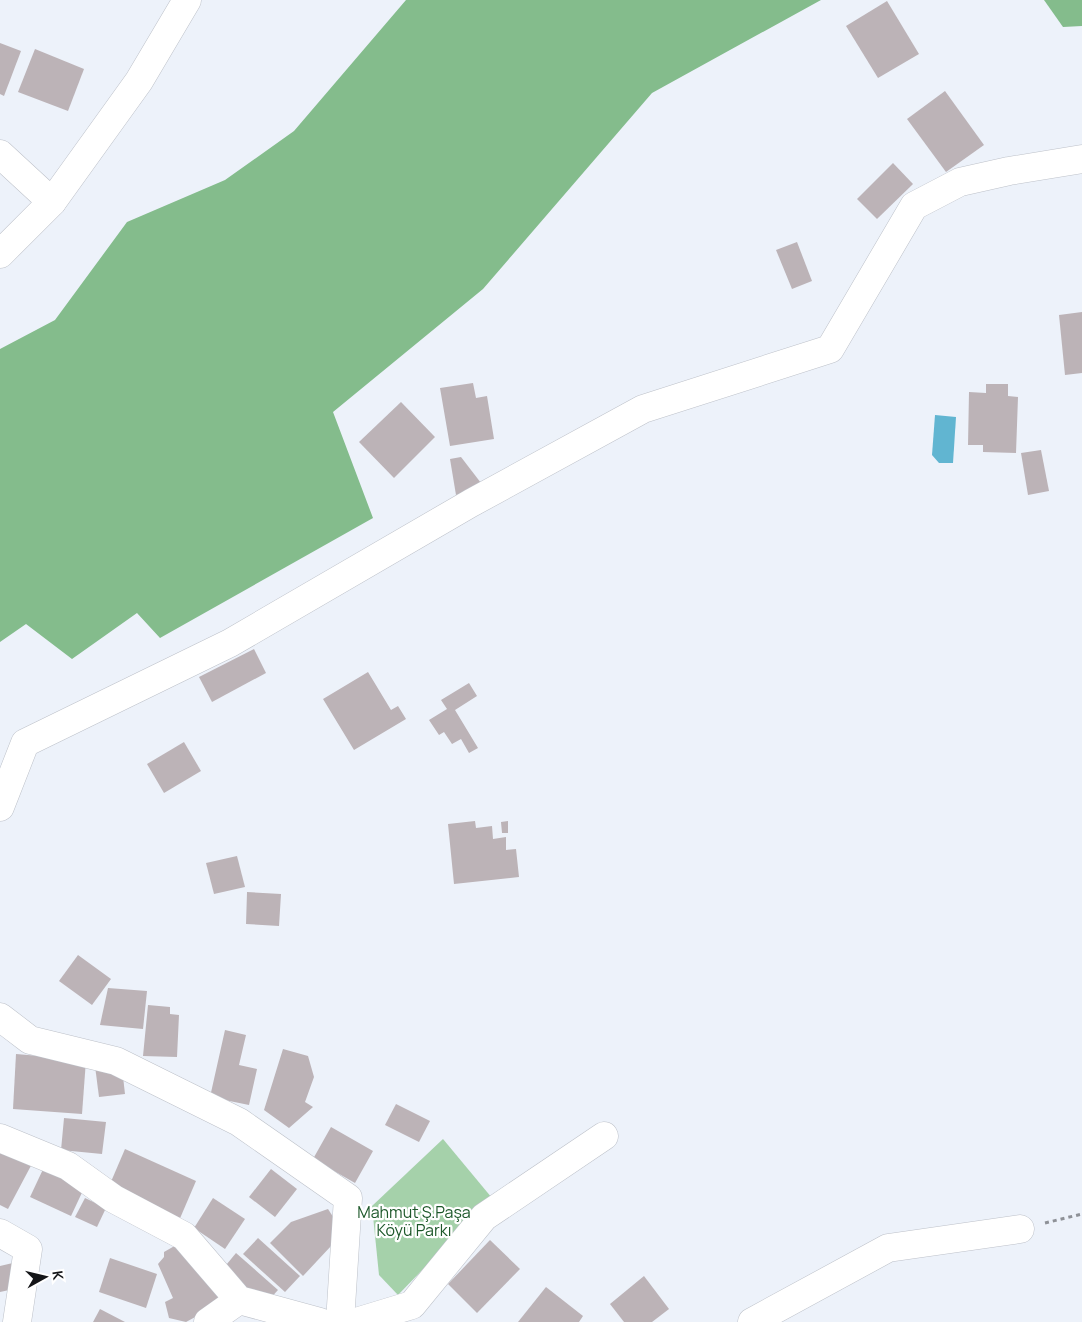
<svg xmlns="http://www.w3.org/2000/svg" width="1082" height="1322" viewBox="0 0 1082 1322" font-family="Manrope,sans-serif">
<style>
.green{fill:#a5d1aa}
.forest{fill:#84bc8c}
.water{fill:#61b5d1}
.building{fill:#bcb3b7}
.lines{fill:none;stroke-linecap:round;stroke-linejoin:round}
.minor-casing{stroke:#bdc1c9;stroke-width:29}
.path{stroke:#8e9197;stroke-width:3;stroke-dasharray:4 4;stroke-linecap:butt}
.minor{stroke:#fff;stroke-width:28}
.labels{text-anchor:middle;stroke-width:4.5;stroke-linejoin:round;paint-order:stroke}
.park-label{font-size:16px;fill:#1d582a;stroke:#fff}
</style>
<rect width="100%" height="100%" fill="#edf2fa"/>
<path class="green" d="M443 1139 492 1198 398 1295 379 1275 372 1206Z"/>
<g class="forest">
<path d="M406 0H821L652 93 483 289 333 412 373 518 160 638 137 613 72 659 26 624 0 642V349L55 320 127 222 225 180 294 131Z"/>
<path d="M1044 0H1082V26L1063 27Z"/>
</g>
<path class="water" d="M935 415 956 417 953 463H939L932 455Z"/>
<g class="building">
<path d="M887 1 919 54 878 78 846 26Z"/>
<path d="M0 43 21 51 4 96 0 94Z"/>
<path d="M35 49 84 69 68 111 18 92Z"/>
<path d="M945 91 984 145 946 172 907 119Z"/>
<path d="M893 163 913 184 877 219 857 199Z"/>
<path d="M797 242 812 281 792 289 776 250Z"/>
<path d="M1082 312V373L1065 375 1059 315Z"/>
<path d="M473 383 476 398 487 396 494 439 450 446 440 388Z"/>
<path d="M986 384H1008V396L1018 397 1016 453 983 452V445H968L969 392 986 393Z"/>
<path d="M401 402 435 437 394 478 359 442Z"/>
<path d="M1041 450 1049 491 1028 495 1021 453Z"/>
<path d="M461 457 481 483 472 492 456 495 450 459Z"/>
<path d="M254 649 266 673 212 702 199 677Z"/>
<path d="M368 672 391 710 398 706 406 719 354 750 323 699Z"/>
<path d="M469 683 477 696 455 710 478 748 469 753 461 739 452 744 444 732 439 735 429 720 447 709 441 700Z"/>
<path d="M184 742 201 771 164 793 147 764Z"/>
<path d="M475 821 476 828 492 826 493 839 506 837V850L516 849 519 877 454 884 448 824Z"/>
<path d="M508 821V833H502L501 822Z"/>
<path d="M237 856 245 887 214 894 206 863Z"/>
<path d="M247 892 281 894 279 926 246 924Z"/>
<path d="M78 955 111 979 92 1005 59 981Z"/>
<path d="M108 988 147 991 143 1029 100 1025Z"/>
<path d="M148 1005 170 1007V1014L179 1015 177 1057 143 1056Z"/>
<path d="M225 1030 246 1035 239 1065 257 1069 249 1105 210 1097Z"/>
<path d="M283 1049 308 1056 314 1077 305 1102 313 1107 289 1128 264 1110Z"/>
<path d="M16 1054 86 1060 82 1114 13 1109Z"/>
<path d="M95 1066 122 1068 125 1094 99 1097Z"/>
<path d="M396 1104 430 1121 419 1142 385 1125Z"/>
<path d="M64 1118 106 1122 102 1154 61 1150Z"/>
<path d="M331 1127 373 1151 355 1183 313 1159Z"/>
<path d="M0 1147 34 1160 8 1209 0 1205Z"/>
<path d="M125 1149 196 1181 178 1223 107 1191Z"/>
<path d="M45 1165 86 1184 71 1216 30 1197Z"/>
<path d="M271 1169 297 1189 275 1217 249 1197Z"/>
<path d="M85 1198 106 1208 97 1227 75 1217Z"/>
<path d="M213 1198 245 1219 225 1249 194 1228Z"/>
<path d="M328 1209 339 1226 332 1245 303 1276 270 1243 291 1222Z"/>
<path d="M258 1238 300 1276 285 1292 243 1254Z"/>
<path d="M490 1240 520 1269 477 1313 448 1284Z"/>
<path d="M178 1244 223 1302 186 1322 169 1318 165 1302 173 1298 158 1264 164 1257V1252Z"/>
<path d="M236 1253 278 1290 268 1301 255 1299 222 1270Z"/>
<path d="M110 1258 157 1274 146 1308 99 1292Z"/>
<path d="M17 1262 23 1287 0 1292V1266Z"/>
<path d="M644 1276 669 1309 652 1322H624L610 1304Z"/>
<path d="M546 1287 583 1316 579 1322H518Z"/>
<path d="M100 1309 125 1322H93Z"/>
</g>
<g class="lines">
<defs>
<g id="minor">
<path d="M0 154 52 202"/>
<path d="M0 254 52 202 139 81 187 0"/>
<path d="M0 807 25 743 230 643 471 503 643 409 830 349 914 206 960 182 1009 171 1082 159"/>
<path d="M0 1017 30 1040 116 1061 239 1122 348 1198 340 1322"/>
<path d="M0 1138 68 1166 114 1199 184 1236 239 1300 320 1322"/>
<path d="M0 1233 28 1249 17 1322"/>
<path d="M208 1322 239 1300"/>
<path d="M356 1322 412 1305 484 1217 604 1136"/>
<path d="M752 1322 888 1248 1020 1229"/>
</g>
</defs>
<use href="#minor" class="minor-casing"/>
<path class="path" d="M1045 1223 1082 1214"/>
<use href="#minor" class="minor"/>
</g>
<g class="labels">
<g class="park-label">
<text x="414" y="1218">Mahmut Ş.Paşa<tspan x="414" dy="18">Köyü Parkı</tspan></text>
</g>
</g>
<g transform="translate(45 1277) rotate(82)" stroke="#ffffff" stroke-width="4" paint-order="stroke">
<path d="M0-4L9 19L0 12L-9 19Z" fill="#141518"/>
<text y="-8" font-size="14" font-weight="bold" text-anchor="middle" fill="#141518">K</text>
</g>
</svg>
